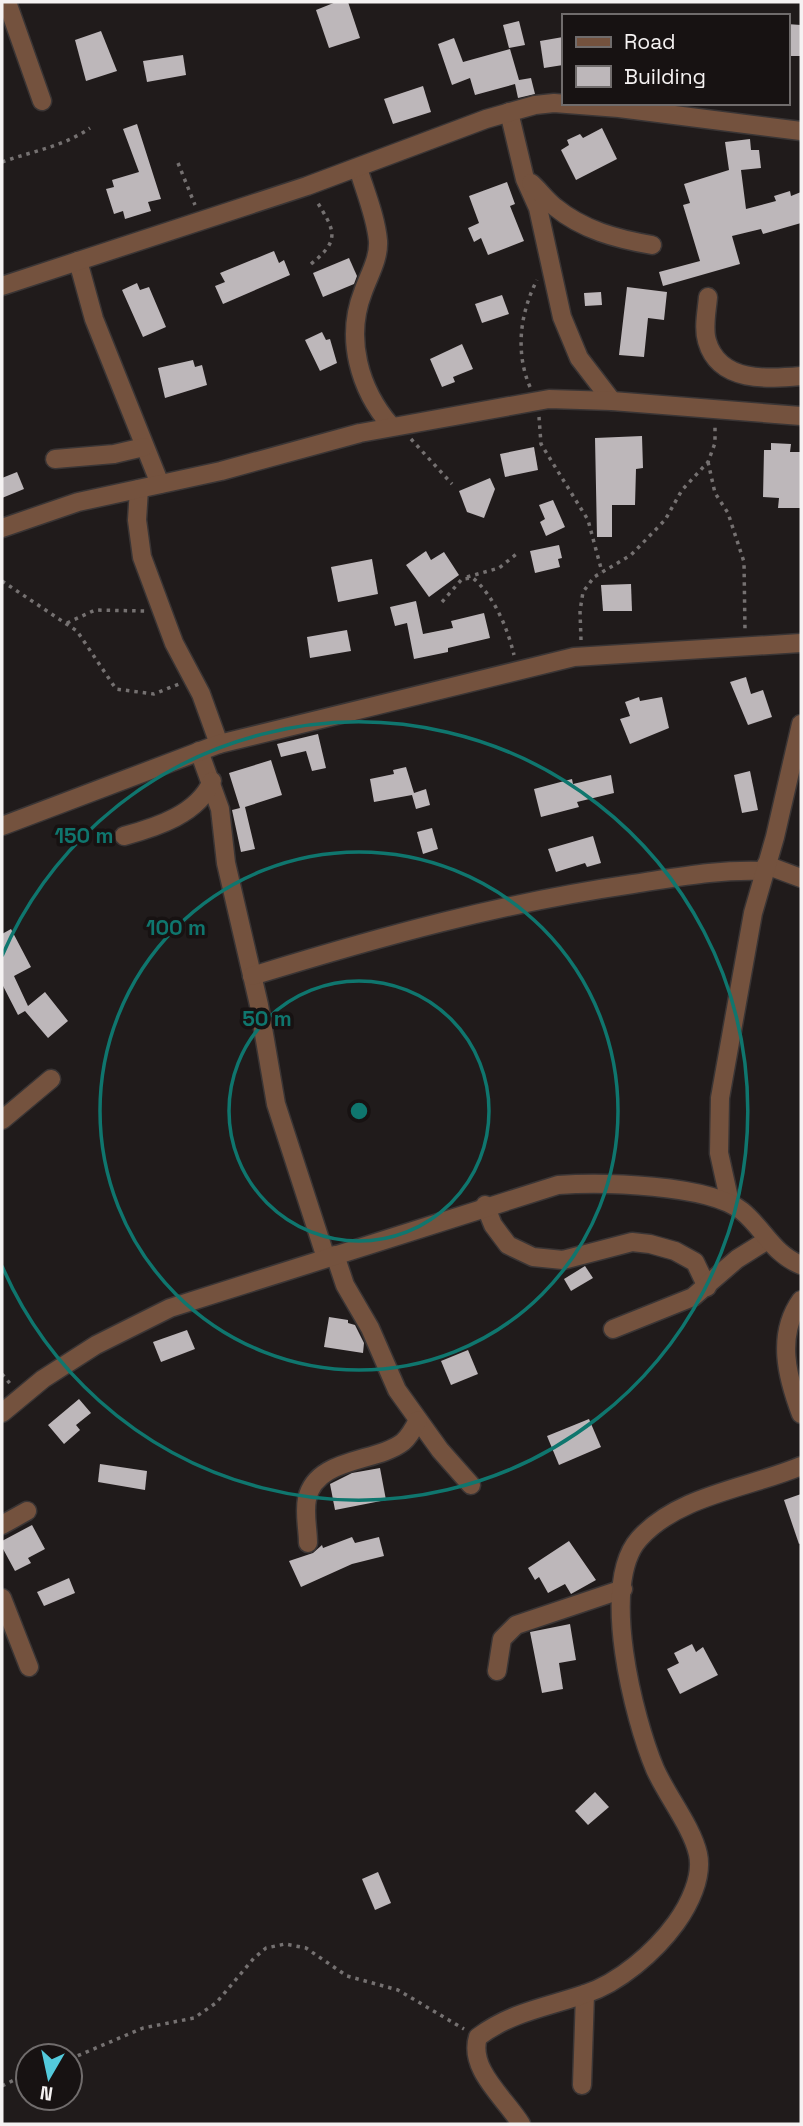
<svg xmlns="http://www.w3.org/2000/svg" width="803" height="2126" viewBox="0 0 803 2126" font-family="'Space Grotesk',sans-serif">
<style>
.building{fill:#bdb7ba}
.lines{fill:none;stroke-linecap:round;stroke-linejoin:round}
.minor-casing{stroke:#3a3535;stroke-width:21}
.path{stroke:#757171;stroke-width:3.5;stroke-dasharray:3.5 5;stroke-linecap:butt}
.minor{stroke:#74523e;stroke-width:18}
.ring{fill:none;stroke:#0f766e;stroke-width:3.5}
.centre{fill:#0f766e;stroke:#171212;stroke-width:3.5}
.ring-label{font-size:21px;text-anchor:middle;font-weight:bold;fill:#0f766e;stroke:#171212;stroke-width:7;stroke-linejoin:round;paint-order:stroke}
</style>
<rect width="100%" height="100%" fill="#201b1b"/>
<g class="building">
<path d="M336 2H348L360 38 329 48 316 10Z"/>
<path d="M519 21 525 45 509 48 503 25Z"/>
<path d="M787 24 801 25V56H787Z"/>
<path d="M101 31 117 71 86 81 75 40Z"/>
<path d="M563 37V65L544 68 540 41Z"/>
<path d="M454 38 463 62 510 49 519 80 531 78 535 94 518 98 515 84 475 95 470 78 452 85 438 44Z"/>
<path d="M183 55 186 75 147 82 143 61Z"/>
<path d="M423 86 431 112 393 124 384 99Z"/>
<path d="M137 124 161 199 148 202 151 211 125 219 123 211 114 214 106 189 114 187 112 180 139 172 123 129Z"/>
<path d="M602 128 617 159 576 180 561 150 569 145 567 140 580 134 583 138Z"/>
<path d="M750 139 751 150H759L761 168 741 170 746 209 776 201 774 196 790 191 791 196 801 192V223L763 234 761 229 732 236 740 264 663 286 659 272 700 261 683 205 690 203 684 184 729 170 725 142Z"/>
<path d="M507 182 515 204 510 206 524 241 488 255 481 238 474 242 468 228 479 223 469 196Z"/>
<path d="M274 251 279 263 284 260 290 275 223 304 215 286 225 282 220 273Z"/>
<path d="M349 258 357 276 354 284 323 297 313 273Z"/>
<path d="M137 283 140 290 149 287 166 327 143 337 122 290Z"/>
<path d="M627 287 667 292 664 320 648 318 644 357 619 355Z"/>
<path d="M601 292 602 305 585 306 584 293Z"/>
<path d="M502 295 509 314 482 323 475 304Z"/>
<path d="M322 332 326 340 330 339 337 363 320 371 305 340Z"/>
<path d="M462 344 473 369 453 377 455 382 442 387 430 359Z"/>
<path d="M193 360 195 367 202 365 207 385 165 398 158 368Z"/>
<path d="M642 436 643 468 636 469 635 505H612V537H597L595 438Z"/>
<path d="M771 443 791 444 790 452H801V508H778L779 498 763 497 764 450H771Z"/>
<path d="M534 447 538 470 505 477 500 454Z"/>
<path d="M17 472 24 489 2 498V478Z"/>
<path d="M490 478 495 489 484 518 467 512 459 491Z"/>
<path d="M553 500 565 527 546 536 540 522 545 519 539 505Z"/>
<path d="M559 545 562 558 558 559 560 567 535 573 530 551Z"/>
<path d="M426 551 431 560 444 552 459 575 429 597 406 565Z"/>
<path d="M372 559 378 594 338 602 331 567Z"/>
<path d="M631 584 632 611H603L601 585Z"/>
<path d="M416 601 423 634 453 628 451 621 484 613 490 638 448 648V652L414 659 407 623 395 626 390 607Z"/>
<path d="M347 630 351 651 310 658 307 637Z"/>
<path d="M746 677 751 694 763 690 772 717 748 725 730 682Z"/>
<path d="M639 697 640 701 662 697 669 728 630 744 620 719 630 716 625 702Z"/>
<path d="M318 734 326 768 312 771 306 751 281 757 277 744Z"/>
<path d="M271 760 282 795 245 807 255 849 241 852 232 810 240 808 229 773Z"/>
<path d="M406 767 414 793 426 789 430 805 416 809 412 795 374 802 370 779 394 774 393 770Z"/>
<path d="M750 771 758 810 742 813 734 775Z"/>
<path d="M611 775 614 793 577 802 579 807 541 817 534 789 572 779 573 784Z"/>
<path d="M432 828 438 849 423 854 417 832Z"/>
<path d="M593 836 601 863 587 867 585 863 556 872 548 849Z"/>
<path d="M11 929 31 967 14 976 28 1006 45 992 68 1021 48 1038 25 1011 18 1015 2 984V934Z"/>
<path d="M585 1266 593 1278 571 1291 564 1279Z"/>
<path d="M329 1317 348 1320V1323L355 1325 364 1343 363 1353 324 1347Z"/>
<path d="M187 1330 195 1349 161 1362 153 1342Z"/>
<path d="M468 1350 478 1374 451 1385 441 1361Z"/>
<path d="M79 1399 91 1413 76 1425 80 1430 64 1444 48 1425Z"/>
<path d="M589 1419 601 1447 559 1465 547 1436Z"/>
<path d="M100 1464 147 1471 145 1490 98 1482Z"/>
<path d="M380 1468 386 1500 335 1510 330 1484 352 1473Z"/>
<path d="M801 1494V1543L799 1544 784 1500Z"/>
<path d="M32 1525 45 1549 28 1558 31 1563 15 1571 2 1547V1541Z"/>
<path d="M352 1537 355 1543 379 1537 384 1556 352 1564 301 1587 289 1561 313 1553 322 1545 323 1548Z"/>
<path d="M569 1541 596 1580 571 1594 565 1584 548 1593 539 1577 535 1580 528 1568Z"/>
<path d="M69 1578 75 1593 44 1606 37 1592Z"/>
<path d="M570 1624 576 1660 559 1663 563 1689 542 1693 530 1632Z"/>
<path d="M692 1644 696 1652 703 1647 718 1675 680 1694 667 1669 679 1663 674 1653Z"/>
<path d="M595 1792 609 1807 588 1825 575 1811Z"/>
<path d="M378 1872 391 1903 375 1910 362 1879Z"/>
</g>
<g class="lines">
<defs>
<g id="minor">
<path d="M7 2 42 101"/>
<path d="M509 112 525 179 538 208 562 317 579 358 612 401"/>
<path d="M358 168C365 191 376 217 378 241 379 259 369 275 363 292 345 338 359 389 391 426"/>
<path d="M531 183C539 190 546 200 555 207 583 230 617 239 652 245"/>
<path d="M78 261 94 319 160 484"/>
<path d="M2 286 307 186 486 119 535 105 554 103 619 108 801 131"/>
<path d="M708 297C707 310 703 328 707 341 719 383 768 379 801 376"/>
<path d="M55 459 114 454 144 447"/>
<path d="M139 489 137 520 142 557 174 643 201 694 219 744"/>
<path d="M2 528 78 502 221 471 360 433 549 399 612 401 801 416"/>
<path d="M199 751 220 809 226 863 259 1005 276 1104 326 1258"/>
<path d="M2 826 219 744 574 657 801 643"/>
<path d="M124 836C157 827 198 814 212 781"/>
<path d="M766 865 801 878"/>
<path d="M252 976C379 937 501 903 633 884 679 877 718 869 765 871"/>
<path d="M2 1120 51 1079"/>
<path d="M730 1203 719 1153 720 1098 753 913 775 837 801 724"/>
<path d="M485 1205 493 1225 508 1245 533 1257 563 1260 632 1242 650 1244 675 1251 695 1262 707 1287"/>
<path d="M335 1255 345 1285 370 1328 397 1390 440 1450 471 1485"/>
<path d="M801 1300C776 1335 787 1377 801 1414"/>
<path d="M613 1329 693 1297 737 1259 766 1241"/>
<path d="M2 1413 43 1379 96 1345 170 1308 558 1185C601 1182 708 1184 742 1211 764 1229 773 1254 801 1265"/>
<path d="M2 1525 27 1511"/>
<path d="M308 1543C308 1529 304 1513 307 1499 316 1457 376 1463 403 1442 410 1436 414 1428 418 1420"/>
<path d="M2 1598 29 1667"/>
<path d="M497 1671 502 1639 516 1625 623 1589"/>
<path d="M582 2085 585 1994"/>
<path d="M521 2124C505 2098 468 2069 478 2037 511 2012 547 2007 585 1994 619 1983 655 1952 676 1923 689 1905 703 1877 698 1854 692 1827 667 1796 655 1769 634 1719 599 1584 639 1539 678 1495 749 1488 801 1466"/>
</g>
</defs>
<use href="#minor" class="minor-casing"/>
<g class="path">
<path d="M2 162C33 151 62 147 90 128"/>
<path d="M178 163 195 205"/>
<path d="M311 264C342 239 334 230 316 200"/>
<path d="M530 387C515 352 520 313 537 280"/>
<path d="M539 417 541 444 588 520 602 572"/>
<path d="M411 439 452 484"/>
<path d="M708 462 715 493 728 513 744 562 745 631"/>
<path d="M467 577 499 568 519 552"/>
<path d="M2 581 77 631 116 689 154 694 179 684"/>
<path d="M442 602 462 579 473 578C494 596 508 629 514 655"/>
<path d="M67 623 95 610 145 611"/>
<path d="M581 640 580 611 583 592 594 577 631 555 665 520 682 490 708 462 715 443V426"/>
<path d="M2 1374 12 1386"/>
<path d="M70 2059 143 2028 194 2018 216 2003 254 1958 266 1948 285 1944 306 1948 347 1976 398 1990 464 2029"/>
<path d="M2 2086 28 2073"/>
</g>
<use href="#minor" class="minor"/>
</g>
<g class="ring">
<circle cx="359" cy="1111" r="130"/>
<circle cx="359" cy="1111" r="259"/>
<path d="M2 956A389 389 0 1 1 2 1266"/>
</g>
<circle cx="359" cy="1111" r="10" class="centre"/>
<g class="ring-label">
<text x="84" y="843">150 m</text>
<text x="176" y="935">100 m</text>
<text x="267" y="1026">50 m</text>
</g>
<rect width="803" height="2126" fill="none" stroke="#f5f2f2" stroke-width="7"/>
<rect x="562" y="14" width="228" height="91" fill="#171212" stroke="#706c6c" stroke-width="2"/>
<rect x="576" y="37" width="35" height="10" fill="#74523e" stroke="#706c6c" stroke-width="2"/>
<text x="624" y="49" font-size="21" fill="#f5f2f2">Road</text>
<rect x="576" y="66" width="35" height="21" fill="#bdb7ba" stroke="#706c6c" stroke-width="2"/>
<text x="624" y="84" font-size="21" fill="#f5f2f2">Building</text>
<g transform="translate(49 2077) rotate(189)"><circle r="33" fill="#171212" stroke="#706c6c" stroke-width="2"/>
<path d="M0-5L12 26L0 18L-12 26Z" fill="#53cadc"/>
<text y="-10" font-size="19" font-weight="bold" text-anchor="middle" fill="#f5f2f2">N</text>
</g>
</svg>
